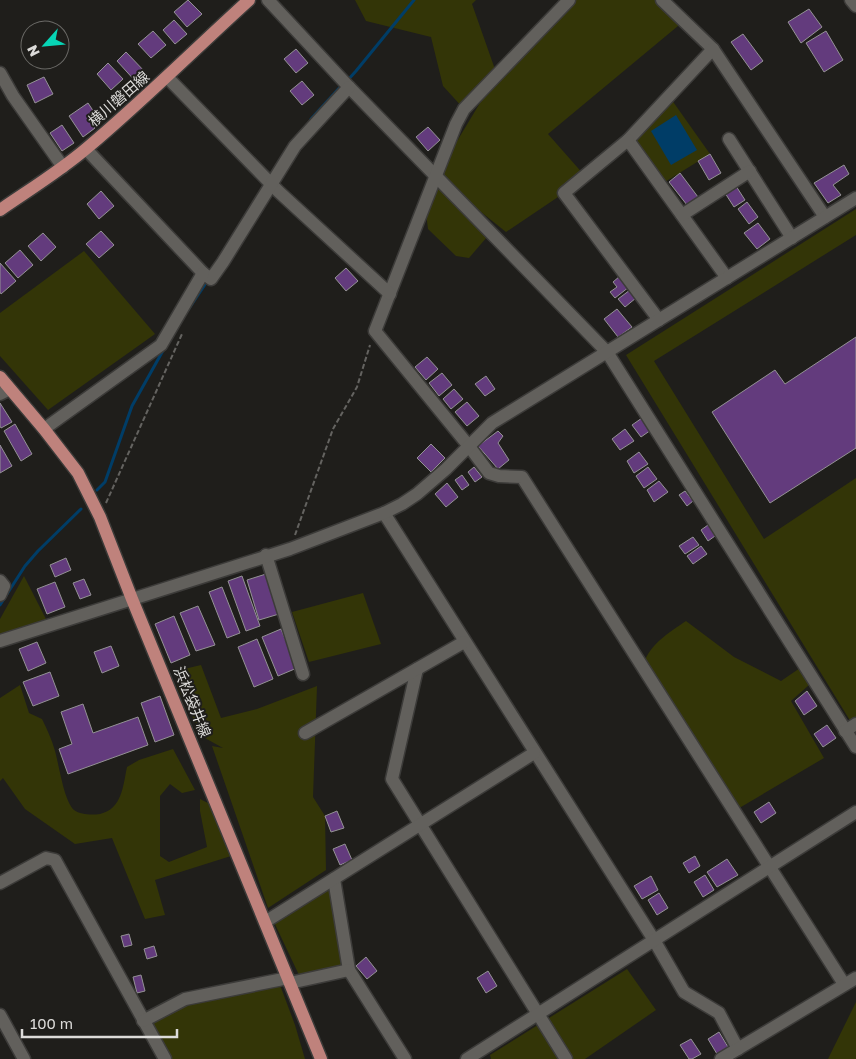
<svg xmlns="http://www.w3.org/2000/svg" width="856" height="1059" viewBox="0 0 856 1059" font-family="'Golos Text','Noto Sans JP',sans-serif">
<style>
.green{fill:#333507}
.water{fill:#003d67}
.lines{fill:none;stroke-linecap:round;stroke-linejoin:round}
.stream{stroke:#003d67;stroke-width:3}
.building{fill:#633b7d;stroke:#949295}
.minor-casing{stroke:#3c3b39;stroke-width:15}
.major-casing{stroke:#3c3b39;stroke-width:15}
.path{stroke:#646360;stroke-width:2;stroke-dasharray:5 2.5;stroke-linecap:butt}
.minor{stroke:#62605c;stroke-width:12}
.major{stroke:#bf827c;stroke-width:12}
.labels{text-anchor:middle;stroke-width:4;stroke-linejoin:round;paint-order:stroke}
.street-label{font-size:15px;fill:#dcdbd9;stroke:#1f1e1b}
</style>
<rect width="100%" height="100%" fill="#1f1e1b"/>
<g class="green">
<path d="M355 0H476L472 4 497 75 569 0H662L684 21 548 134 585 176 564 193 506 232 436 176 495 78 464 109 443 86 431 37 366 21Z"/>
<path d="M669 96 710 154 660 185 628 140Z"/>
<path d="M438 184 487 237 469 258 456 256 428 229 425 205Z"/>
<path d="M856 209V235L654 361 764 539 856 478V726L854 727 626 355Z"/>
<path d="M84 251 155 334 48 410 0 356V313Z"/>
<path d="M24 576 49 625 0 641V619Z"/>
<path d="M363 593 381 644 309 662 292 612Z"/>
<path d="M686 621 734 657 781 681 800 668 809 680V685L791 701 824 758 741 807 730 806 644 663C650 644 670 632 686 621Z"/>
<path d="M201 665 221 718 257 709 317 686 313 797 325 816 326 870 268 908 212 746 223 748 203 737 177 687 180 670Z"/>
<path d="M20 685 29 713 42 719C47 729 52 740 55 751 59 765 64 801 74 810 81 815 92 815 100 814 122 809 123 786 127 767L139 760 173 749 195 790 182 793 170 784 160 796V856L169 862 207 847 200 811V799L210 804 231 856 155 880 165 915 145 919 112 838 75 844 25 809 3 778 0 781V698Z"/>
<path d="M328 882 349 970 299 975 272 918Z"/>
<path d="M627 969 656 1010 585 1059H491L490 1055Z"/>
<path d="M280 985 295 1025 305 1059H168L149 1020 190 999Z"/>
<path d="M856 1002V1059H828Z"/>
</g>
<path class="water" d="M676 115 697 150 671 165 651 131Z"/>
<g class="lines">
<g class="stream">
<path d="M347 81 356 71 414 0"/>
<path d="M311 119 342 85"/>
<path d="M188 310 208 280"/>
<path d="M97 490 105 482 132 406 165 347"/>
<path d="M0 605 25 566 38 551 81 509"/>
</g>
</g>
<g class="building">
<path d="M188 0 202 14 187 27 174 12Z"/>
<path d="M809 9 822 27 801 43 788 22Z"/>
<path d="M174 20 187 34 175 44 163 30Z"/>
<path d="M153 31 166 45 151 58 138 44Z"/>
<path d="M826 31 843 60 824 72 806 43Z"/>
<path d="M743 34 763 61 751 70 731 42Z"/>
<path d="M296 49 308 63 296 73 284 59Z"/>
<path d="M126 52 147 74 137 83 117 61Z"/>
<path d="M108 63 123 79 111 90 97 74Z"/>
<path d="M44 77 53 94 35 103 27 85Z"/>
<path d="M302 81 314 95 302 105 290 91Z"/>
<path d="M88 103 96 115 89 119 95 128 83 137 69 116Z"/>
<path d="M62 125 74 143 62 151 50 133Z"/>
<path d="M428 127 440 140 428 151 416 137Z"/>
<path d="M710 154 721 173 709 180 698 161Z"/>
<path d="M844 165 849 174 833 185 841 195 828 203 814 183Z"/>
<path d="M680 173 698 197 687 205 669 182Z"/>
<path d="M736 186 745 200 734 207 725 193Z"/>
<path d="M101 191 114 206 99 219 87 204Z"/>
<path d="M747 202 758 217 749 224 738 209Z"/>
<path d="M758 223 770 239 757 249 744 233Z"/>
<path d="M101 231 114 245 99 258 86 244Z"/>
<path d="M43 233 56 247 41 261 28 246Z"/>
<path d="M20 250 33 265 18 278 5 263Z"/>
<path d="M0 263 16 281 1 294 0 292Z"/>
<path d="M346 268 358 281 346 291 335 278Z"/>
<path d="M620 276 629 287 615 298 610 292 617 287 613 282Z"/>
<path d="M630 290 636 298 625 307 618 299Z"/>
<path d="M617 309 632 327 618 337 604 319Z"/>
<path d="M856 337V448L770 503 712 412 775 370 785 384Z"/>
<path d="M427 357 438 369 426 380 415 367Z"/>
<path d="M442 373 452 385 439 396 429 383Z"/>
<path d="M486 376 495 389 485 396 475 384Z"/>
<path d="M454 389 463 399 451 409 443 399Z"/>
<path d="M467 402 479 416 467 426 455 412Z"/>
<path d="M0 403 12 422 1 428 0 426Z"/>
<path d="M642 418 651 430 641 437 632 425Z"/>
<path d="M15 424 32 454 21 461 4 431Z"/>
<path d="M625 429 634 441 620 450 612 439Z"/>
<path d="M498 431 503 436 498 443 509 460 498 469 478 446Z"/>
<path d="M431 444 445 458 431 472 417 458Z"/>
<path d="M0 445 12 466 0 473Z"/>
<path d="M639 452 648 464 634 473 627 461Z"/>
<path d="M474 467 482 477 475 482 468 472Z"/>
<path d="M648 467 657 479 644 488 636 476Z"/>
<path d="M462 475 469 485 462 490 455 480Z"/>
<path d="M659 481 668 492 654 502 647 490Z"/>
<path d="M447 483 458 497 446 507 435 494Z"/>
<path d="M685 491 693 501 687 506 679 495Z"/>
<path d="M708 525 715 536 708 541 701 530Z"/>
<path d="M693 537 699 545 685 554 679 546Z"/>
<path d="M701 546 707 554 693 564 687 556Z"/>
<path d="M66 558 71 570 55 577 50 565Z"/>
<path d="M266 574 279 614 259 620 247 580Z"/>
<path d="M242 576 260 626 246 631 228 581Z"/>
<path d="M84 579 91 595 80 599 73 583Z"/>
<path d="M55 582 65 607 47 614 37 589Z"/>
<path d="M222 587 240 633 227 638 209 592Z"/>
<path d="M198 606 215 645 196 651 180 613Z"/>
<path d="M174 616 190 655 171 663 155 624Z"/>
<path d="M281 629 297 668 278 676 262 637Z"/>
<path d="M257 639 273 679 254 687 238 647Z"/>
<path d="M37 642 46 663 28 671 19 649Z"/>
<path d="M111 646 119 666 102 673 94 652Z"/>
<path d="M50 672 59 696 33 706 23 682Z"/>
<path d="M807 691 817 706 804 715 795 701Z"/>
<path d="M160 696 174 735 155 742 141 703Z"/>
<path d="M83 704 93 733 138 717 148 745 68 774 59 749 72 744 61 712Z"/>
<path d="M827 725 836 738 823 747 814 734Z"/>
<path d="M769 802 776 813 761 823 754 812Z"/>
<path d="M337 811 344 828 331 832 325 816Z"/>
<path d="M345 844 352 860 340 865 333 849Z"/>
<path d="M695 856 700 866 689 873 683 863Z"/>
<path d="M727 859 738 875 717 887 707 872Z"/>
<path d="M705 875 714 890 703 897 694 882Z"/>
<path d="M651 876 658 890 642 899 634 886Z"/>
<path d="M659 893 668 908 657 915 648 900Z"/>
<path d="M129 934 132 945 124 947 121 936Z"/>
<path d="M154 946 157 956 147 959 144 949Z"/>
<path d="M366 957 377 971 367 979 356 966Z"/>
<path d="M488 971 497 986 486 993 477 978Z"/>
<path d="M141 975 145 991 137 993 133 977Z"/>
<path d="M719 1032 728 1047 717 1054 708 1039Z"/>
<path d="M691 1039 701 1054 692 1059H689L680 1045Z"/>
</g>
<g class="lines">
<defs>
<g id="minor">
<path d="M268 0 349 87 607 352 856 747"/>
<path d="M569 0 464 109 456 124 375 331 468 445 489 473 499 476 522 477 844 984"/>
<path d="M662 0 713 49 825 217"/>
<path d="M851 0 856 6"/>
<path d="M713 49 628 140 727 278"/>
<path d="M0 73 13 96 63 167"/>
<path d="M167 77 278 191 390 294"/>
<path d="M729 139 792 238"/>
<path d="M628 140 564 193 659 320"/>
<path d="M86 149 203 273 211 279 223 262 295 146 349 87"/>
<path d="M682 215 750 171"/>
<path d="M0 394 10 389"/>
<path d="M44 429 161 345 203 273"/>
<path d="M384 513 654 940 684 992 719 1013 738 1049"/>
<path d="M266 555 303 674"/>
<path d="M0 581 4 586 0 595"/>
<path d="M0 641 290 549 384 513 402 504 417 494 446 469 492 423 856 198"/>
<path d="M417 669 392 779 566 1059"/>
<path d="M845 731 856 724"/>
<path d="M305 733 464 642"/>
<path d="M334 879 349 970 405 1059"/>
<path d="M0 883 46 858 55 860 165 1059"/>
<path d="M265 922 534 753"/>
<path d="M290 983 349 970"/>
<path d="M0 1015 24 1059"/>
<path d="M143 1021 185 999 288 978"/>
<path d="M467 1059 856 812"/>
<path d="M721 1059 856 978"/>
</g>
<g id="major">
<path d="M0 210C29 190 60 171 87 148 143 101 195 49 249 0"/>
<path d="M0 377 44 429 78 473 100 517 132 599 321 1059"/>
</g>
</defs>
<use href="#minor" class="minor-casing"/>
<use href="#major" class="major-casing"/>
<g class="path">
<path d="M106 503 182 334"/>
<path d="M295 535 333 429 357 387 370 345"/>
</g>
<use href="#minor" class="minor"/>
<use href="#major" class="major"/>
</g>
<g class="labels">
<g class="street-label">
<text transform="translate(119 99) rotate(-41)" y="5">横川磐田線</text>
<text transform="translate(192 702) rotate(68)" y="5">浜松袋井線</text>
</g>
</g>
<g transform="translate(45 45) rotate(243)"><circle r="24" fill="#1f1e1b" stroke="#6b6a67"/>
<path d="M0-4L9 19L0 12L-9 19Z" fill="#07d5b6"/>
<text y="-8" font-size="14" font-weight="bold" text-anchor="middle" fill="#dcdbd9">N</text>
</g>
<path d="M22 1029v8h155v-8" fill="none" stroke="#dcdbd9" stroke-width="2.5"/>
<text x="30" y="1029" font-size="15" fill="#dcdbd9" stroke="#1f1e1b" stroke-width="4" paint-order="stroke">100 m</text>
</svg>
